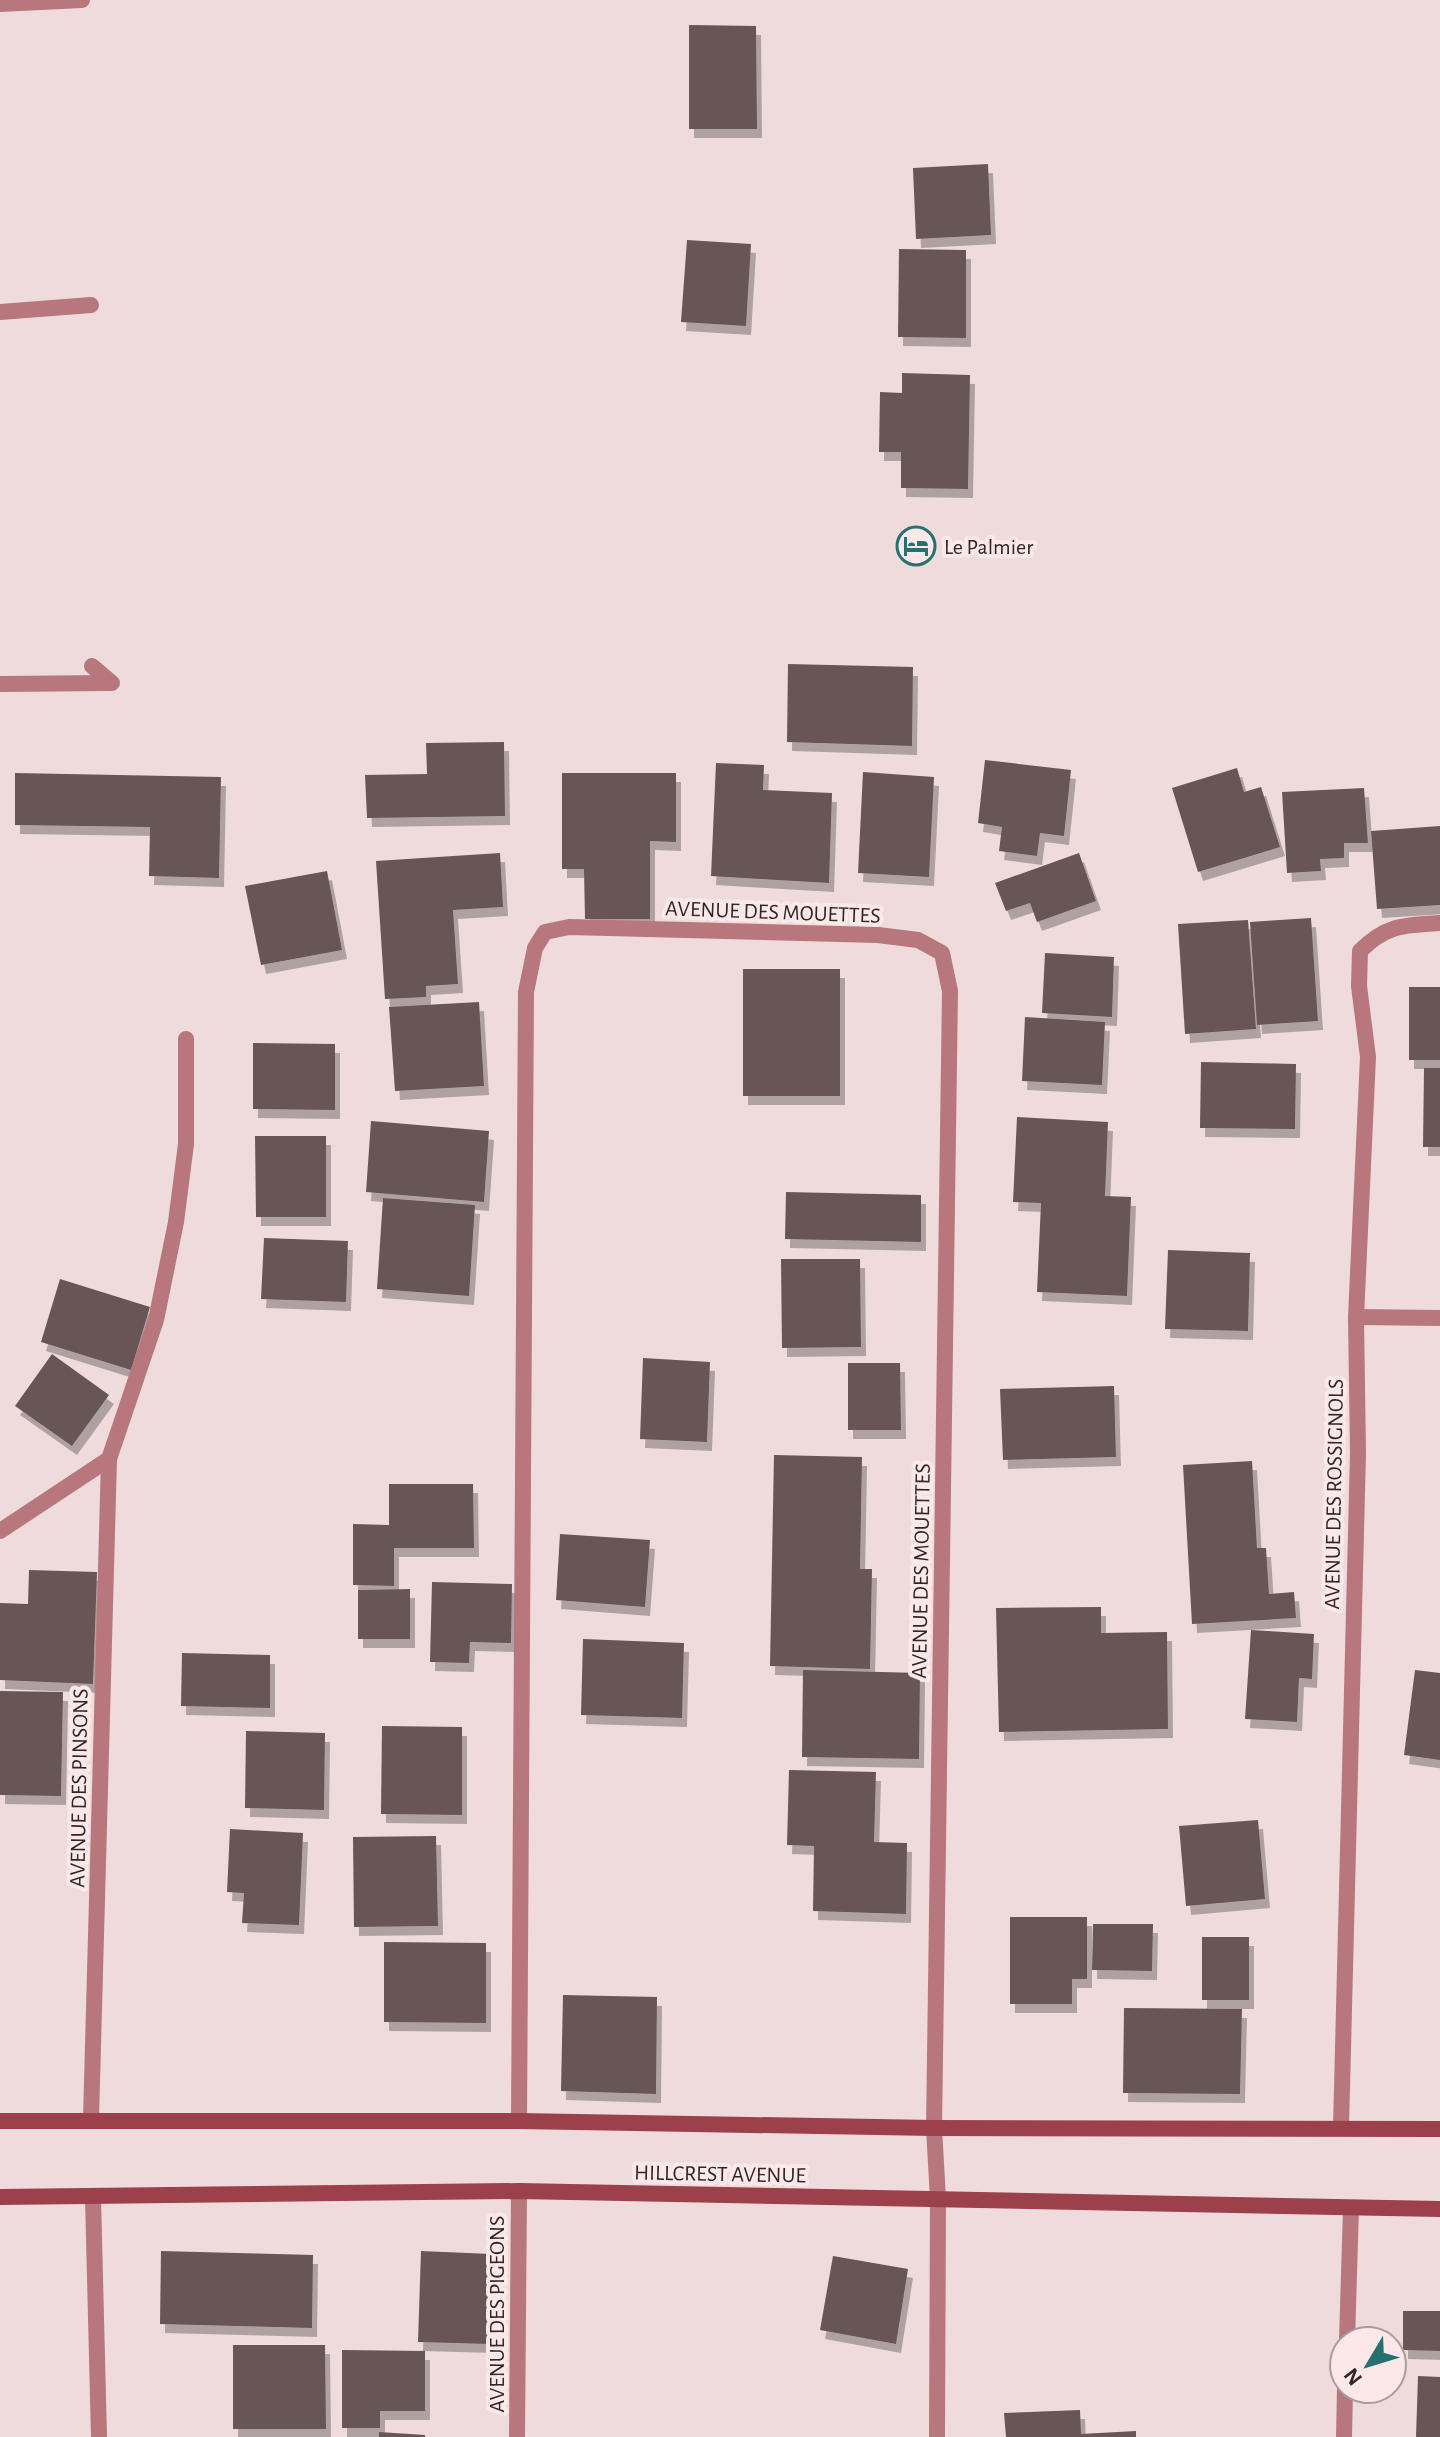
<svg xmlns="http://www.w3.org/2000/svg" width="1440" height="2437" viewBox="0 0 1440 2437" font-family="'Alegreya Sans',sans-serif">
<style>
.building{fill:#675657;filter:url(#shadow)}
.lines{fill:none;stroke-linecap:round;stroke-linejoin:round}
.street{stroke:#b7777c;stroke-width:16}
.secondary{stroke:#9c404c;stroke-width:16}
.labels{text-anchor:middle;stroke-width:8;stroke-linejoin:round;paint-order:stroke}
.poi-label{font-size:22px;fill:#2f2728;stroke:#fce8e9;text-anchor:start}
.street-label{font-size:22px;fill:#2f2728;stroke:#fce8e9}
</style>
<defs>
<filter id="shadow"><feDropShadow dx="5" dy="9" stdDeviation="0" flood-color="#0004"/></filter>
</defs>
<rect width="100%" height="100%" fill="#efdbdc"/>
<g class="building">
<path d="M689 25 756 26 757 129H689Z"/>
<path d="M988 164 991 235 916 239 913 168Z"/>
<path d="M687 240 751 244 746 326 681 322Z"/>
<path d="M899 249 966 250V338L898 337Z"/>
<path d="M902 373 970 375 968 489 901 488V452H879L880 392 902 393Z"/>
<path d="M788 664 913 667 912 746 787 742Z"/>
<path d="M504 742 505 816 367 818 365 775 427 774 426 743Z"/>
<path d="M985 760 1071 770 1064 836 1040 833 1037 856 999 851 1002 827 978 823Z"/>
<path d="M716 763 764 765 763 790 832 793 829 883 711 876Z"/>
<path d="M1237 768 1244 792 1261 787 1280 847 1198 872 1172 788Z"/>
<path d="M863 772 934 777 929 877 858 873Z"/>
<path d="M15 773 221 777 219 878 149 876 150 827 15 825Z"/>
<path d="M562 773H676V842L650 841V919H585L584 869H562Z"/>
<path d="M1364 788 1368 843H1344V858L1320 859 1321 871 1287 873 1282 792Z"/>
<path d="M1440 826V905L1377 909 1371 831Z"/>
<path d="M500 853 503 907 453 910 458 984 426 986V997L385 999 376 861Z"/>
<path d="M1079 853 1096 901 1037 922 1030 903 1006 911 995 883Z"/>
<path d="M327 871 342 950 261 965 245 886Z"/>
<path d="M1311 918 1318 1021 1257 1025 1250 922Z"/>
<path d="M1248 920 1256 1029 1185 1034 1178 924Z"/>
<path d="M1045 953 1114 957 1112 1017 1042 1013Z"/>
<rect x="743" y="969" width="97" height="127"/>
<rect x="1409" y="987" width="31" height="73"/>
<path d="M479 1002 484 1086 395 1091 389 1007Z"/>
<path d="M1025 1017 1105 1022 1102 1085 1022 1081Z"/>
<path d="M253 1043 335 1044V1110L253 1109Z"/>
<path d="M1201 1062 1296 1064 1295 1129 1200 1128Z"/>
<path d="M1424 1068H1440V1147H1423Z"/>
<path d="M1017 1117 1108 1122 1105 1196 1131 1197 1127 1296 1037 1292 1041 1203 1013 1202Z"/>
<path d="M371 1121 489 1131 484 1202 366 1192Z"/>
<path d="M255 1136H326V1217H256Z"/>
<path d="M786 1192 921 1195V1242L785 1239Z"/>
<path d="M383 1198 475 1205 469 1296 377 1289Z"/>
<path d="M264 1238 348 1241 346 1302 261 1299Z"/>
<path d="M1168 1250 1250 1253 1248 1331 1165 1329Z"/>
<path d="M781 1259H860L861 1347 782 1348Z"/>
<path d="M60 1279 150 1307 131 1370 41 1342Z"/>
<path d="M52 1354 109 1395 72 1446 15 1406Z"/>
<path d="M643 1358 710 1362 707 1442 640 1439Z"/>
<path d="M848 1363H900L901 1430H848Z"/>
<path d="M1114 1386 1116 1457 1003 1460 1000 1389Z"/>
<path d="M774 1455 862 1457 860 1569H872L870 1669 770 1666Z"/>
<path d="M1252 1461 1257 1548H1266L1269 1594 1294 1592 1296 1618 1192 1624 1183 1465Z"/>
<path d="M389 1484H473L474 1548H394V1586L353 1585V1524L389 1525Z"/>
<path d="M560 1534 650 1540 645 1607 556 1600Z"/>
<path d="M29 1570 97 1572 93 1684 0 1680V1603L28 1604Z"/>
<path d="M432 1582 512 1584 511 1643 470 1642 469 1663 430 1662Z"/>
<path d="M410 1589V1639H358V1590Z"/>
<path d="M1101 1607V1633L1167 1632 1168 1729 999 1732 996 1608Z"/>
<path d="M1251 1630 1314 1634 1312 1679 1299 1678 1297 1722 1245 1719Z"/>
<path d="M583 1639 684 1643 682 1718 581 1715Z"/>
<path d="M182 1653 270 1655V1708L181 1706Z"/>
<path d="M803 1670 920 1673 919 1759 802 1757Z"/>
<path d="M1415 1670 1440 1673V1760L1404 1755Z"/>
<path d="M0 1691 63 1692 61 1796 0 1795Z"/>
<path d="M382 1726 462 1727V1815L381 1814Z"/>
<path d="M246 1731 325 1733 324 1810 245 1808Z"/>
<path d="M789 1770 876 1772 874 1842 907 1843 906 1914 813 1911 814 1846 787 1845Z"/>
<path d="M1258 1820 1265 1899 1186 1906 1179 1826Z"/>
<path d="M230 1829 303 1833 299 1925 242 1923 244 1893 227 1892Z"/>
<path d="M436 1836 438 1926 354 1927 353 1837Z"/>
<path d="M1010 1917H1087V1979H1072V2004H1010Z"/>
<path d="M1093 1924H1153L1152 1971 1092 1970Z"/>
<rect x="1202" y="1937" width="47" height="63"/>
<path d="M384 1942 486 1943V2023L384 2022Z"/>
<path d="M563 1995 657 1997 656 2094 561 2091Z"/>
<path d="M1124 2008 1242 2009 1240 2094 1123 2093Z"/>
<path d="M161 2251 313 2255 312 2328 160 2324Z"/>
<path d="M421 2251 491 2254 489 2344 418 2342Z"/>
<path d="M833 2256 908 2269 896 2344 820 2330Z"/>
<path d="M1403 2311H1440V2351L1403 2350Z"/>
<path d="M233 2345H325L326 2429H233Z"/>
<path d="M342 2350 425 2351V2411H380V2428H342Z"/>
<path d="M1418 2376 1440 2377V2437H1416Z"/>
<path d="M1080 2410 1081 2434 1136 2431V2437H1006L1004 2413Z"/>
<path d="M379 2432 425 2435V2437H379Z"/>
</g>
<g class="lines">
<g class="street">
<path d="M0 4 82 0"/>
<path d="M0 312 91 305"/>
<path d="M0 684 112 683 92 666"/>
<path d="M1356 1317 1440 1318"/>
<path d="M0 1531 109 1459"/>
<path d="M91 2119 109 1459 156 1320 176 1222 186 1144V1039"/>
<path d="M519 2121 526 992 535 948 545 932 569 927 878 935 918 940 942 953 950 991 934 2128 938 2199 937 2437"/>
<path d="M1341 2128 1358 1453 1356 1317 1368 1057 1359 986 1360 951C1386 925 1404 925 1440 923"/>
<path d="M93 2198 99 2437"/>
<path d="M1347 2341 1351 2208"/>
<path d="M517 2437 519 2191"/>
<path d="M1344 2437 1345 2389"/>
</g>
<g class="secondary">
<path d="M0 2121H519L934 2128 1440 2129"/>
<path d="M0 2197 519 2191 1440 2209"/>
</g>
</g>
<defs>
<symbol id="hotel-ring" viewBox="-11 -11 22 22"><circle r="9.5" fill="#fce8e9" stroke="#267170" stroke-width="1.5"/><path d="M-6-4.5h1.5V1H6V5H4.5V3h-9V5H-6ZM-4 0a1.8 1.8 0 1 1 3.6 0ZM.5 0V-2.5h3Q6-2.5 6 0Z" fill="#267170"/></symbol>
</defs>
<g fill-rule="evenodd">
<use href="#hotel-ring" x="894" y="524" width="44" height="44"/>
</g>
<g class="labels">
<g class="poi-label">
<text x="944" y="554">Le Palmier</text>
</g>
<g class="street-label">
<text transform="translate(773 911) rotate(2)" y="8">AVENUE DES MOUETTES</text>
<text transform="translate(1333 1494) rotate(-89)" y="8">AVENUE DES ROSSIGNOLS</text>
<text transform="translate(920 1571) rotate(-89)" y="8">AVENUE DES MOUETTES</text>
<text transform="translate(78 1788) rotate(-89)" y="8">AVENUE DES PINSONS</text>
<text transform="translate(720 2173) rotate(1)" y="8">HILLCREST AVENUE</text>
<text transform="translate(496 2314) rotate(-90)" y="8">AVENUE DES PIGEONS</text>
</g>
</g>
<g transform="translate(1368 2365) rotate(232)"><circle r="38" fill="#fce8e9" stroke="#aa9b9c" stroke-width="2"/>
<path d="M0-6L14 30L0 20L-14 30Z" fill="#267170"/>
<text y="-12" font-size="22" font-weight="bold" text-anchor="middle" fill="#2f2728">N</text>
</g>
</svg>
